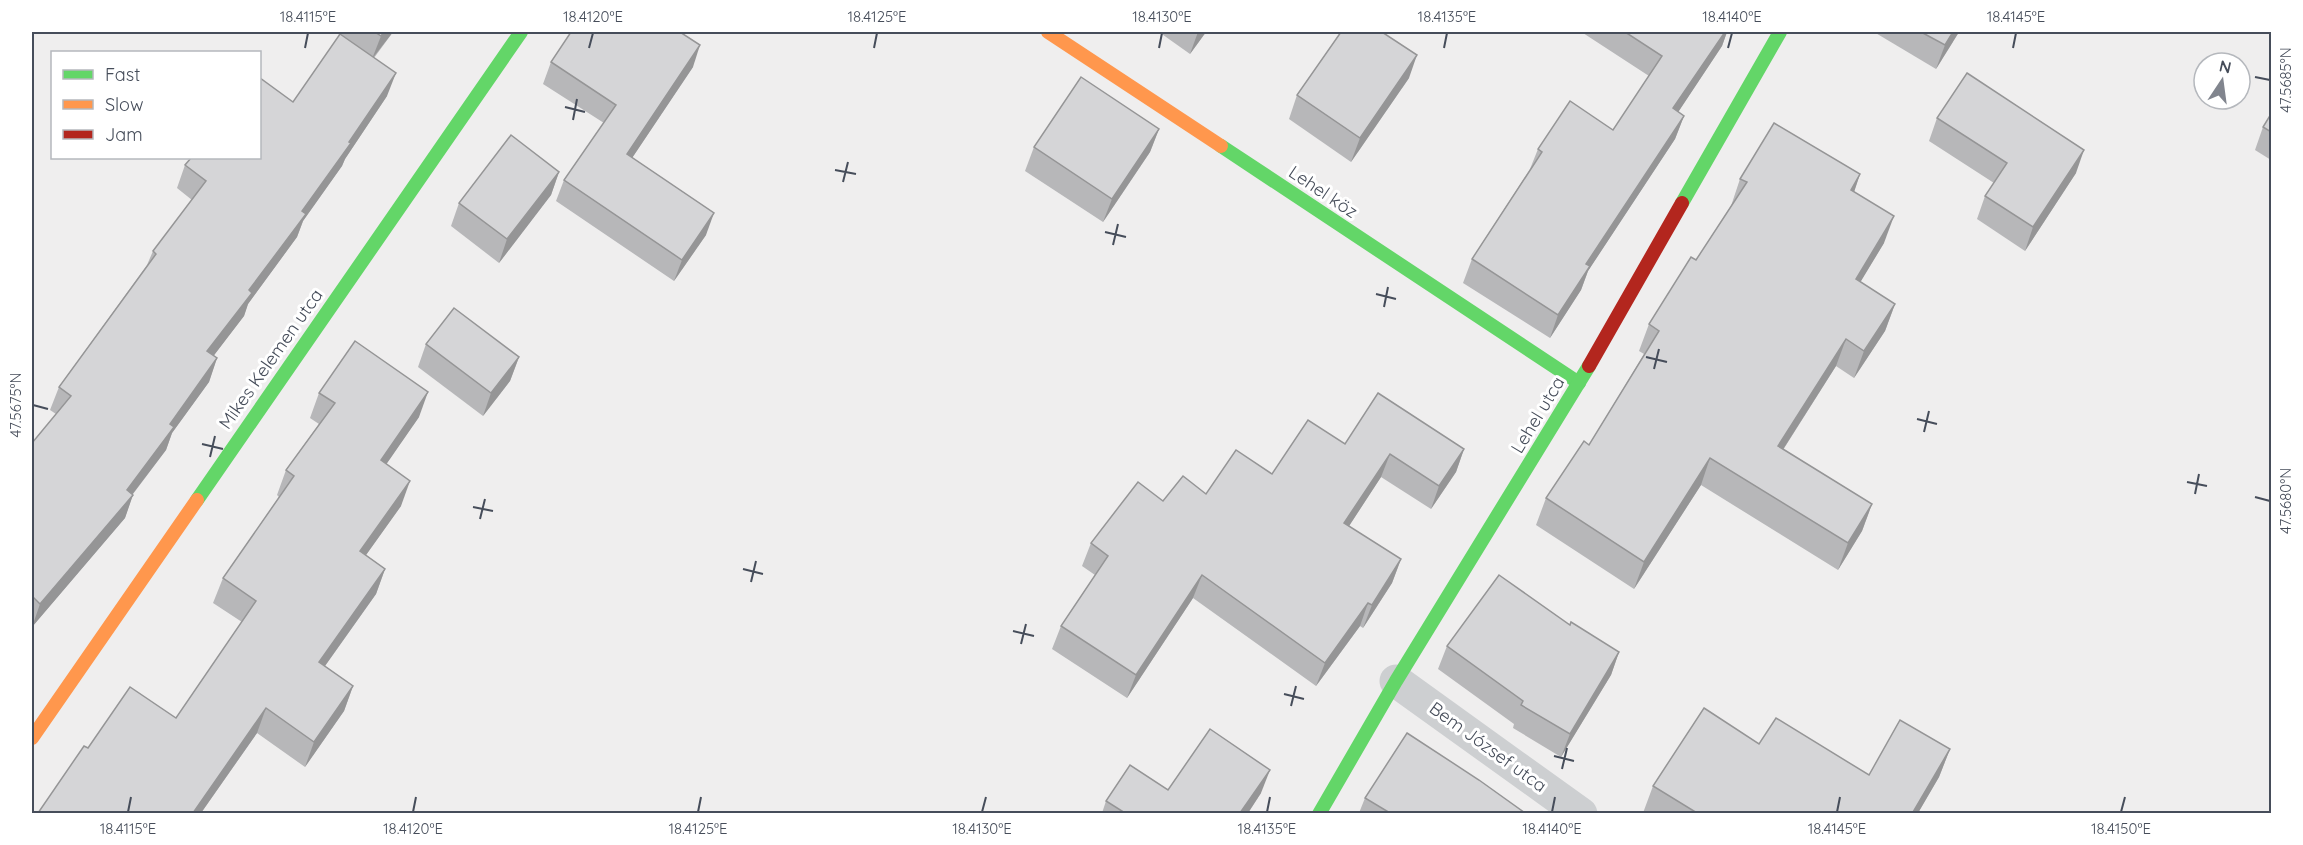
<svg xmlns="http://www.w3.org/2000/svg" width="2303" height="845" viewBox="0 0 2303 845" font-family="Quicksand,sans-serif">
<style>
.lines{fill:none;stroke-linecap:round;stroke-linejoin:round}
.street{stroke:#cdcfd1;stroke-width:33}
.fast{stroke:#63d668;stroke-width:14}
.slow{stroke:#ff974d;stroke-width:14}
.jam{stroke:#b3261e;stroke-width:14}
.wall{fill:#b7b7b9}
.shaded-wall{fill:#959596}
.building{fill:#d5d5d7;stroke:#959596;stroke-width:1.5}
.ticks{fill:none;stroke:#464d5a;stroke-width:2}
.labels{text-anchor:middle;stroke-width:6;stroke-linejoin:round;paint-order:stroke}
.street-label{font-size:18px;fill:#464d5a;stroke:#fff}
.neatline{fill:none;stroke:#464d5a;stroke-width:2}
.ticks-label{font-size:15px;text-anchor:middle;fill:#464d5a}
</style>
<rect width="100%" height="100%" fill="#efeeee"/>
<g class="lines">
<path class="street" d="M1396 681 1581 814"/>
<g class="fast">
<path d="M1221 146 1579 383"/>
<path d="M1682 203 1780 32"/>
<path d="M197 500 521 32"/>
<path d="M1319 814 1396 681 1589 366"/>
</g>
<g class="slow">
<path d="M1048 32 1221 146"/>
<path d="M32 738 197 500"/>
</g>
<path class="jam" d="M1589 366 1682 203"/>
</g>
<g class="wall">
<path d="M334 32H393L374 58 387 96 345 159 342 166 303 221 297 237 248 304 244 316 213 356 217 358 209 382 172 433 166 450 133 494 125 518 32 627V443L56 414 50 410 59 387 147 265 153 251 192 200 177 188 185 165 293 102 340 35Z"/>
<path d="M1159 32H1206L1190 54Z"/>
<path d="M1583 32H1727L1722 46 1678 112 1684 116 1675 139 1588 271 1581 290 1550 338 1463 283 1472 259 1530 169 1538 149 1613 130 1649 76 1583 33Z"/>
<path d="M1874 32H1959L1936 69Z"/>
<path d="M551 62 693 67 632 158 706 235 674 281 556 201 564 180 604 123 543 84Z"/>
<path d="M1409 78 1351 162 1289 119 1297 95Z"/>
<path d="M2271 114V160L2255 150 2263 127Z"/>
<path d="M1937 118 2076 173 2025 251 1977 219 1985 196 1994 183 1929 141Z"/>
<path d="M1159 129 1150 152 1103 222 1025 171 1034 147Z"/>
<path d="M559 172 551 195 499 263 451 226 459 203Z"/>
<path d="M1860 174 1854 192 1884 243 1860 282 1895 304 1885 331 1854 378 1836 366 1783 450 1872 504 1862 531 1838 570 1701 485 1634 589 1536 525 1546 498 1589 445 1644 354 1639 351 1649 324 1696 260 1731 206 1740 179Z"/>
<path d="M426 344 519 357 510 381 483 416 418 367Z"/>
<path d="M319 393 419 417 386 464 401 506 366 555 385 569 376 594 325 666 353 686 344 711 305 767 257 733 201 813H38L88 748 176 718 242 622 213 603 223 578 279 497 277 495 286 470 319 424 310 418Z"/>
<path d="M1345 444 1464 449 1456 472 1431 509 1381 477 1349 526 1401 559 1392 583 1363 628 1360 626 1316 686 1193 598 1127 698 1052 649 1061 626 1095 575 1082 566 1091 543 1163 501 1206 494 1272 474Z"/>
<path d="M1570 625 1619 652 1611 675 1561 757 1513 728 1514 724 1438 669 1447 646Z"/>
<path d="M1759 744 1869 775 1950 749 1939 777 1918 813H1643L1653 786Z"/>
<path d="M1168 790 1261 793 1248 813H1102L1106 801Z"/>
<path d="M1365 798 1525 813H1359Z"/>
</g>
<g class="shaded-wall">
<path d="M384 32H393L372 59 381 36Z"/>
<path d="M1198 32H1206L1190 54Z"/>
<path d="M1725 32H1727L1722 46 1665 132 1673 108Z"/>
<path d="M1953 32H1959L1936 69 1945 45Z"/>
<path d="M700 45 693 67 620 176 627 154Z"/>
<path d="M1417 55 1409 78 1351 162 1360 138Z"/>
<path d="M396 73 387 96 345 159 342 166 303 221 297 237 248 304 244 316 199 375 207 351Z"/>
<path d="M1684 116 1675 139 1588 271 1581 290 1550 338 1558 315 1586 264Z"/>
<path d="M1159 129 1150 152 1103 222 1112 199Z"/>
<path d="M2084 150 2076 173 2025 251 2033 227Z"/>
<path d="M559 172 551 195 499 263 507 239Z"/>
<path d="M1860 174 1851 201V190Z"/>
<path d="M714 213 706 235 674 281 682 260Z"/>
<path d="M1894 216 1884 243 1846 306 1856 279Z"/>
<path d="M1895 304 1885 331 1854 378 1864 351Z"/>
<path d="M1846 339 1836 366 1768 473 1778 446Z"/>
<path d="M519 357 510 381 483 416 491 393Z"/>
<path d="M217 358 209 382 172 433 166 450 125 504 133 495 125 518 32 627 40 604 127 490 170 424Z"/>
<path d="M428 392 419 417 372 485 381 460Z"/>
<path d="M1464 449 1456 472 1431 509 1439 486Z"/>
<path d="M1390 454 1381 477 1336 546 1344 523Z"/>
<path d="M1710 458 1701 485 1634 589 1644 562Z"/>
<path d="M410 481 401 506 351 576 360 551Z"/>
<path d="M1872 504 1862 531 1838 570 1848 543Z"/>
<path d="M1401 559 1392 583 1363 628 1372 605Z"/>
<path d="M385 569 376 594 310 687 319 662Z"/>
<path d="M1202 575 1193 598 1127 698 1136 675Z"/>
<path d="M1368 603 1360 626 1316 686 1325 663Z"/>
<path d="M1619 652 1611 675 1561 757 1570 734Z"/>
<path d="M353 686 344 711 305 767 314 742Z"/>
<path d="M266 708 257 733 201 813H193Z"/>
<path d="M1950 749 1939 777 1918 813H1912Z"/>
<path d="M1270 770 1261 793 1248 813H1240Z"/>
</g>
<g class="building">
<path d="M375 32H384L381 36Z"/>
<path d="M571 32H680L700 45 627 154 714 213 682 260 564 180 616 105 551 62Z"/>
<path d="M1341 32H1382L1417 55 1360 138 1297 95Z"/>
<path d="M1625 32H1725L1673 108 1684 116 1586 264 1590 266 1558 315 1472 259 1542 152 1538 149 1570 101 1613 130 1662 56Z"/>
<path d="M1921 32H1953L1945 45Z"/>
<path d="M340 34 396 73 349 142 351 143 302 211 306 214 249 290 252 293 207 351 217 358 170 424 174 427 127 490 133 495 40 604 32 596V443L71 396 59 387 156 254 153 251 206 181 185 165 191 158H260V78L293 102Z"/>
<path d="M1967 73 2084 150 2033 227 1985 196 2007 163 1937 118Z"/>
<path d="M1081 77 1159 129 1112 199 1034 147Z"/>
<path d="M2271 114V132L2263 127Z"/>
<path d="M1774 123 1860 174 1851 190 1894 216 1856 279 1895 304 1864 351 1846 339 1778 446 1872 504 1848 543 1710 458 1644 562 1546 498 1584 441 1589 445 1659 331 1649 324 1691 257 1696 260 1747 182 1740 179Z"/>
<path d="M511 135 559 172 507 239 459 203Z"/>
<path d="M454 308 519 357 491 393 426 344Z"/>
<path d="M355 341 428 392 381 460 410 481 360 551 385 569 319 662 353 686 314 742 266 708 193 813H38L84 746 88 748 130 687 176 718 256 601 223 578 294 476 286 470 335 403 319 393Z"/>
<path d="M1378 393 1464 449 1439 486 1390 454 1344 523 1401 559 1372 605 1368 603 1325 663 1202 575 1136 675 1061 626 1108 556 1091 543 1138 482 1163 501 1183 476 1206 494 1236 450 1272 474 1308 420 1345 444Z"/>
<path d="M1499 575 1570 625 1571 622 1619 652 1570 734 1521 705 1523 701 1447 646Z"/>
<path d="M1704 708 1759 744 1776 718 1869 775 1900 720 1950 749 1913 812 1916 813H1697L1653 786Z"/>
<path d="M1210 729 1270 770 1240 813H1125L1106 801 1130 765 1168 790Z"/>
<path d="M1407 733 1479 780 1525 813H1390L1365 798Z"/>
</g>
<path class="ticks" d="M305 48 308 33M589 48 593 33M874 48 877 33M1159 48 1162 33M1444 48 1447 33M1728 48 1732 33M2013 48 2016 33M2255 77 2270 80M565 107 585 112M573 120 577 99M835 170 856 174M843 182 848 162M1105 232 1126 237M1113 245 1118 224M1376 294 1396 299M1384 307 1388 287M1646 357 1667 362M1654 369 1659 349M33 405 48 409M1917 419 1937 424M1924 432 1929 411M202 444 223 449M210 457 215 436M2187 482 2207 486M2195 494 2199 474M2255 497 2270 501M473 507 493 511M480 519 485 499M743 569 763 574M751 582 756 561M1013 631 1034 636M1021 644 1026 624M1284 694 1304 699M1291 706 1296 686M1554 756 1574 761M1562 769 1567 748M128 812 131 797M413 812 416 797M698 812 701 797M982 812 986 797M1267 812 1270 797M1552 812 1555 797M1837 812 1840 797M2121 812 2125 797"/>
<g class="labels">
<g class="street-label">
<text transform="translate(1323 192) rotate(34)" y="6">Lehel köz</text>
<text transform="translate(271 359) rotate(-55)" y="6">Mikes Kelemen utca</text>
<text transform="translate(1538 415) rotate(-59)" y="6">Lehel utca</text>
<text transform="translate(1488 747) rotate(36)" y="6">Bem József utca</text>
</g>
</g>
<rect width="2303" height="845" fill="none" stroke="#ffffff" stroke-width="66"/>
<rect x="51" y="51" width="210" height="108" fill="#ffffff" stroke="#b5b8bd" stroke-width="1.5"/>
<rect x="63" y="70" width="30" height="9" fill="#63d668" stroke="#b5b8bd" stroke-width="1.5"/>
<text x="105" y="81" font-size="18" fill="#464d5a">Fast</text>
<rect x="63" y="100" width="30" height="9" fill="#ff974d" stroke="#b5b8bd" stroke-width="1.5"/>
<text x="105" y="111" font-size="18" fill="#464d5a">Slow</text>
<rect x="63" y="130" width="30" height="9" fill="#b3261e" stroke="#b5b8bd" stroke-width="1.5"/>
<text x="105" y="141" font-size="18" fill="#464d5a">Jam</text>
<g transform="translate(2222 81) rotate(13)"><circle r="28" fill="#ffffff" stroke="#b5b8bd" stroke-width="1.5"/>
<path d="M0-4.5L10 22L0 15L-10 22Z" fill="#81858e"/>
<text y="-9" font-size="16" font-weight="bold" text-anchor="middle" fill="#464d5a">N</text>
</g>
<rect x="33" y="33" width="2237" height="779" class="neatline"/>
<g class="ticks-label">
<text x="308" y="22">18.4115°E</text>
<text x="593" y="22">18.4120°E</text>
<text x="877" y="22">18.4125°E</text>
<text x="1162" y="22">18.4130°E</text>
<text x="1447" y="22">18.4135°E</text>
<text x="1732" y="22">18.4140°E</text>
<text x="2016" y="22">18.4145°E</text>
<text transform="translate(2286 80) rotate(-90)" y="5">47.5685°N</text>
<text transform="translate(16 405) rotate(-90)" y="5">47.5675°N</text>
<text transform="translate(2286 501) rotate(-90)" y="5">47.5680°N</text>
<text x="128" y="834">18.4115°E</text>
<text x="413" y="834">18.4120°E</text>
<text x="698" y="834">18.4125°E</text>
<text x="982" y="834">18.4130°E</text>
<text x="1267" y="834">18.4135°E</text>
<text x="1552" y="834">18.4140°E</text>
<text x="1837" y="834">18.4145°E</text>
<text x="2121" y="834">18.4150°E</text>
</g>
</svg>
